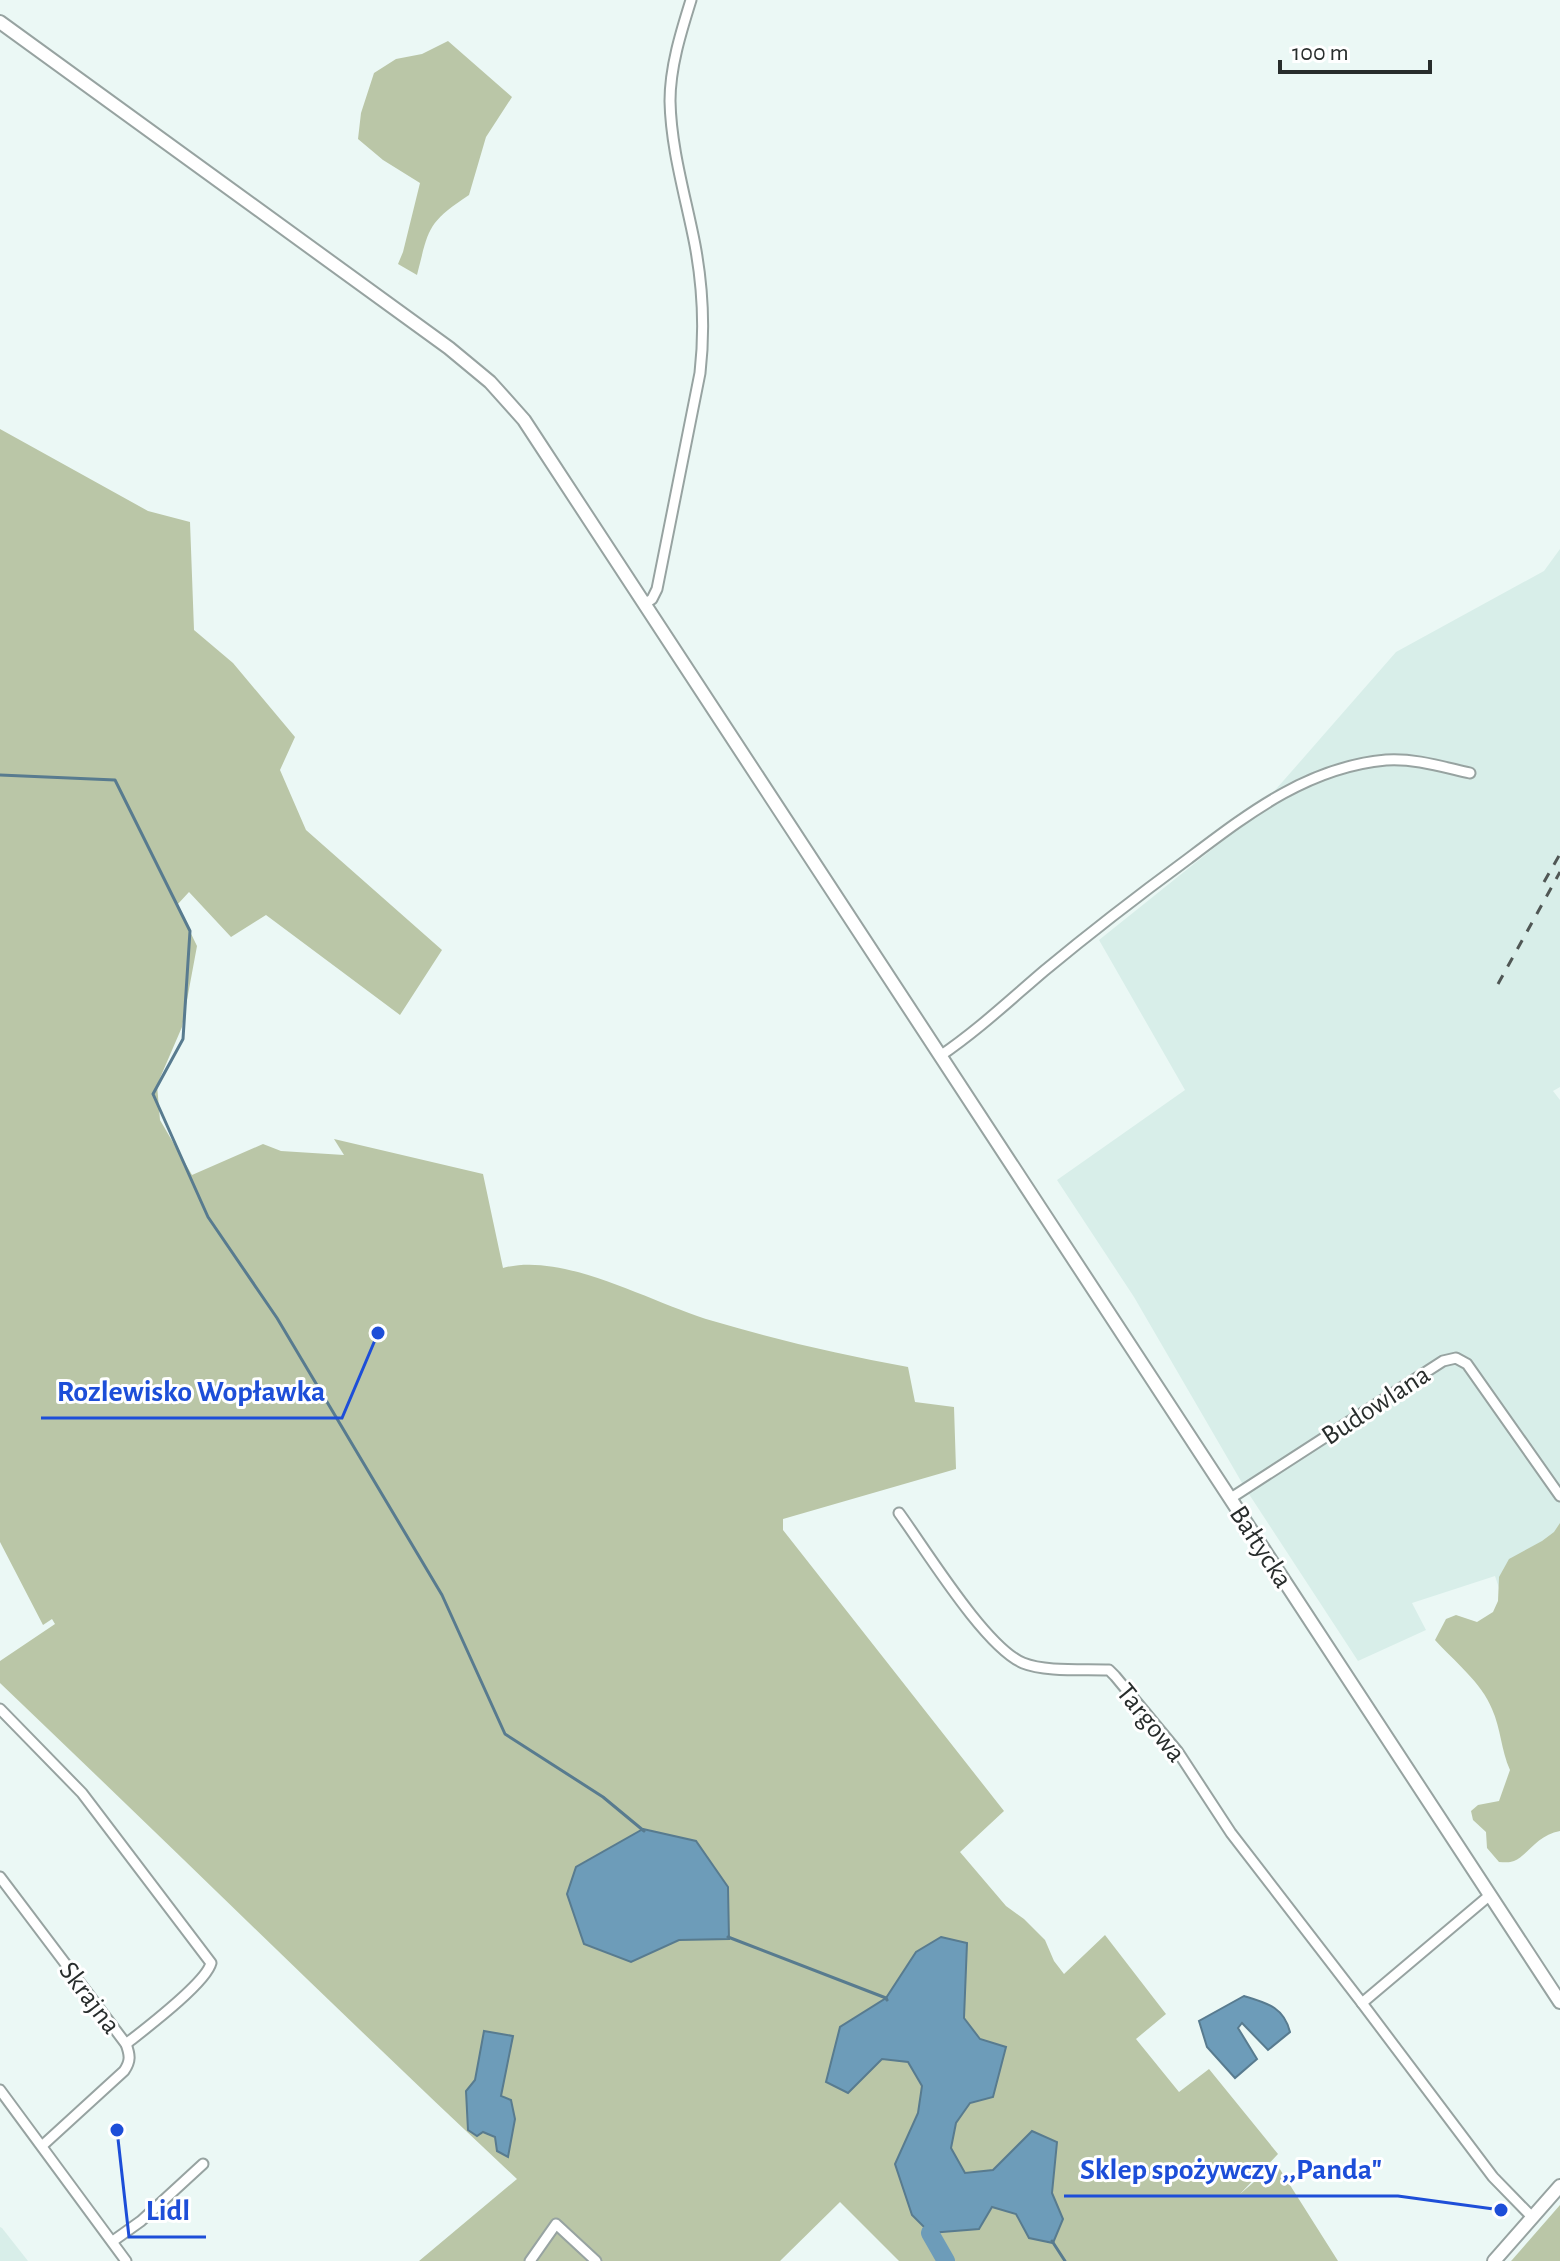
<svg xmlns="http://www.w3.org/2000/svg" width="1560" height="2261" viewBox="0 0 1560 2261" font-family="'Alegreya Sans',sans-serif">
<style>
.built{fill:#d8eee9}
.green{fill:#bac6a7}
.water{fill:#6d9cb9;stroke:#587b8f;stroke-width:2}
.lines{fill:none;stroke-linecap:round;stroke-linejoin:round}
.stream{stroke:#587b8f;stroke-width:3}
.river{stroke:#6d9cb9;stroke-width:18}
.street-casing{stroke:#97a3a1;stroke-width:13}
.secondary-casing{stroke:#97a3a1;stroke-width:16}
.street{stroke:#fff;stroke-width:9}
.secondary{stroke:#fff;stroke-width:12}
.rail{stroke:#505755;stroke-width:3;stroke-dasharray:10 10;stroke-linecap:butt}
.labels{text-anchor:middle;stroke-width:6;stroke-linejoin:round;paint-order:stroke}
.street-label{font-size:28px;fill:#282d2c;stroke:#fff}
.leader{fill:none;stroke:#1d4ed8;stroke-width:3}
.callout-dot{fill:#1d4ed8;stroke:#fff;stroke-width:3}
.callout-label{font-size:30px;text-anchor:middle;font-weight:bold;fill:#1d4ed8;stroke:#fff;stroke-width:6;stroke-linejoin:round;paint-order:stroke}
</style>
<rect width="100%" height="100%" fill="#ebf8f5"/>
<g class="built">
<path d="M1560 549V1087L1553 1091 1560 1100V1591L1504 1603 1495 1576 1412 1603 1426 1630 1358 1661 1245 1488 1134 1297 1057 1180 1185 1090 1099 940 1250 819 1396 652 1544 571Z"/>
<path d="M0 2227 2 2228 28 2261H0Z"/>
</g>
<g class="green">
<path d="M448 41 512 97 486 137 469 195C427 223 429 228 417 275L398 264 403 252 420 183 383 160 358 139 361 113 374 73 396 59 422 54Z"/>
<path d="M0 429 148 511 190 522 194 630 233 663 295 737 280 770 306 830 442 950 400 1015 266 915 231 937 189 892 177 905 197 946 182 1027 157 1085 160 1120 192 1175 263 1144 281 1151 344 1155 334 1139 483 1174 503 1268C564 1251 653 1304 713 1321 777 1340 842 1355 908 1367L915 1402 954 1407 956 1469 783 1519V1530L1004 1811 960 1852 1006 1906 1024 1919 1045 1940 1054 1961 1064 1974 1105 1935 1166 2014 1136 2039 1179 2092 1209 2069 1278 2154 1240 2194 1276 2163 1338 2261H899L840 2202 780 2261H419L517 2179C343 2016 173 1848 0 1683V1661L55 1624 52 1619 43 1625 0 1542Z"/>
<path d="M1560 1523V1831C1537 1835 1528 1855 1514 1861 1509 1863 1504 1862 1499 1862L1487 1848 1486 1832 1473 1820 1471 1811 1478 1805 1499 1801 1510 1770C1501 1750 1501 1729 1492 1709 1482 1683 1454 1661 1435 1640L1446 1619 1456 1615 1477 1622 1493 1612 1498 1601 1499 1577 1509 1559 1542 1541 1554 1532Z"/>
<path d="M1560 2205V2261H1511L1512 2260Z"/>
</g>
<g class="water">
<path d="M643 1829 696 1841 728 1887 729 1939 679 1940 631 1962 584 1944 567 1894 576 1867Z"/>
<path d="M941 1937 967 1943 964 2018 980 2039 1006 2047 993 2097 970 2103 956 2123 951 2148 965 2173 993 2170 1032 2131 1057 2142 1052 2193 1063 2219 1053 2243 1029 2238 1016 2214 992 2207 979 2229 930 2233 912 2215 895 2164 918 2113 922 2086 908 2062 882 2059 848 2093 826 2082 840 2027 886 1998 916 1952Z"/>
<path d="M1244 1996C1267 2003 1284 2007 1290 2032L1268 2050 1242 2023 1238 2028 1257 2059 1235 2078 1207 2047 1199 2021Z"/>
<path d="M484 2031 513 2036 501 2096 511 2100 515 2119 508 2157 497 2151 495 2137 483 2132 477 2136 468 2130 466 2091 475 2080Z"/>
</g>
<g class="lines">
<g class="stream">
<path d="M0 775 115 780 190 931 183 1039 153 1094 208 1217 277 1318 442 1595 505 1734 603 1797 644 1831"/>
<path d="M728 1937 886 1998 887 2000"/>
<path d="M1052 2241 1065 2261"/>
</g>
<path class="river" d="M930 2233 946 2261"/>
<defs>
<g id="street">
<path d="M646 603 652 599 657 589 700 373C705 329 703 288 695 245 686 198 671 150 670 101 670 67 681 32 691 0"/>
<path d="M940 1056C977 1031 1010 1000 1044 971 1091 932 1139 895 1188 859 1249 813 1308 767 1386 760 1414 758 1443 767 1470 773"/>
<path d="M1231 1498 1443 1361 1456 1358 1467 1364 1560 1496"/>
<path d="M899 1513C926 1550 985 1647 1023 1663 1045 1672 1084 1669 1109 1670L1115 1676 1178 1752 1231 1833 1362 2003"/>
<path d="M0 1709 82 1793 211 1963C206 1983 145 2029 126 2044"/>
<path d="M0 1877 126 2044C130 2055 131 2061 124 2071L43 2145"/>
<path d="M1490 1895 1362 2003 1493 2177 1533 2218"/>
<path d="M0 2090 126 2261"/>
<path d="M113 2241 141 2221 203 2164"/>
<path d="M530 2261 556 2224 596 2261"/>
</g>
<g id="secondary">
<path d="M0 22 449 348 490 382 524 420 1560 2002"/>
<path d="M1494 2261 1560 2186"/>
</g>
</defs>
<use href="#street" class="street-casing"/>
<use href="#secondary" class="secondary-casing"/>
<use href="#street" class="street"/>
<use href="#secondary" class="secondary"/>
<g class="rail">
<path d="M1544 882 1560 854"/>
<path d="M1498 984 1560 872"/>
</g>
</g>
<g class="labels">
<g class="street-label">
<text transform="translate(1375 1404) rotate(-33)" y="10">Budowlana</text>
<text transform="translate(1262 1546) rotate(57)" y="10">Bałtycka</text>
<text transform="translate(1152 1722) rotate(51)" y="10">Targowa</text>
<text transform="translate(91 1997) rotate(53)" y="10">Skrajna</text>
</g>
</g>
<path class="leader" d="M378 1333L342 1418H41M1501 2210L1398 2196H1064M117 2130L129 2237H206"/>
<g class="callout-dot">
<circle cx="378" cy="1333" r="8"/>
<circle cx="1501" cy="2210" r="8"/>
<circle cx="117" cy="2130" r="8"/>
</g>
<g class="callout-label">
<text x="191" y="1401">Rozlewisko Wopławka</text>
<text x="1231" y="2179">Sklep spożywczy ,,Panda"</text>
<text x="168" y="2220">Lidl</text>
</g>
<path d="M1280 60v12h150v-12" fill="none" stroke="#282d2c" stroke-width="4"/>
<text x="1292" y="60" font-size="24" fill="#282d2c" stroke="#ffffff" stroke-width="6" paint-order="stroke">100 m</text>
</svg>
